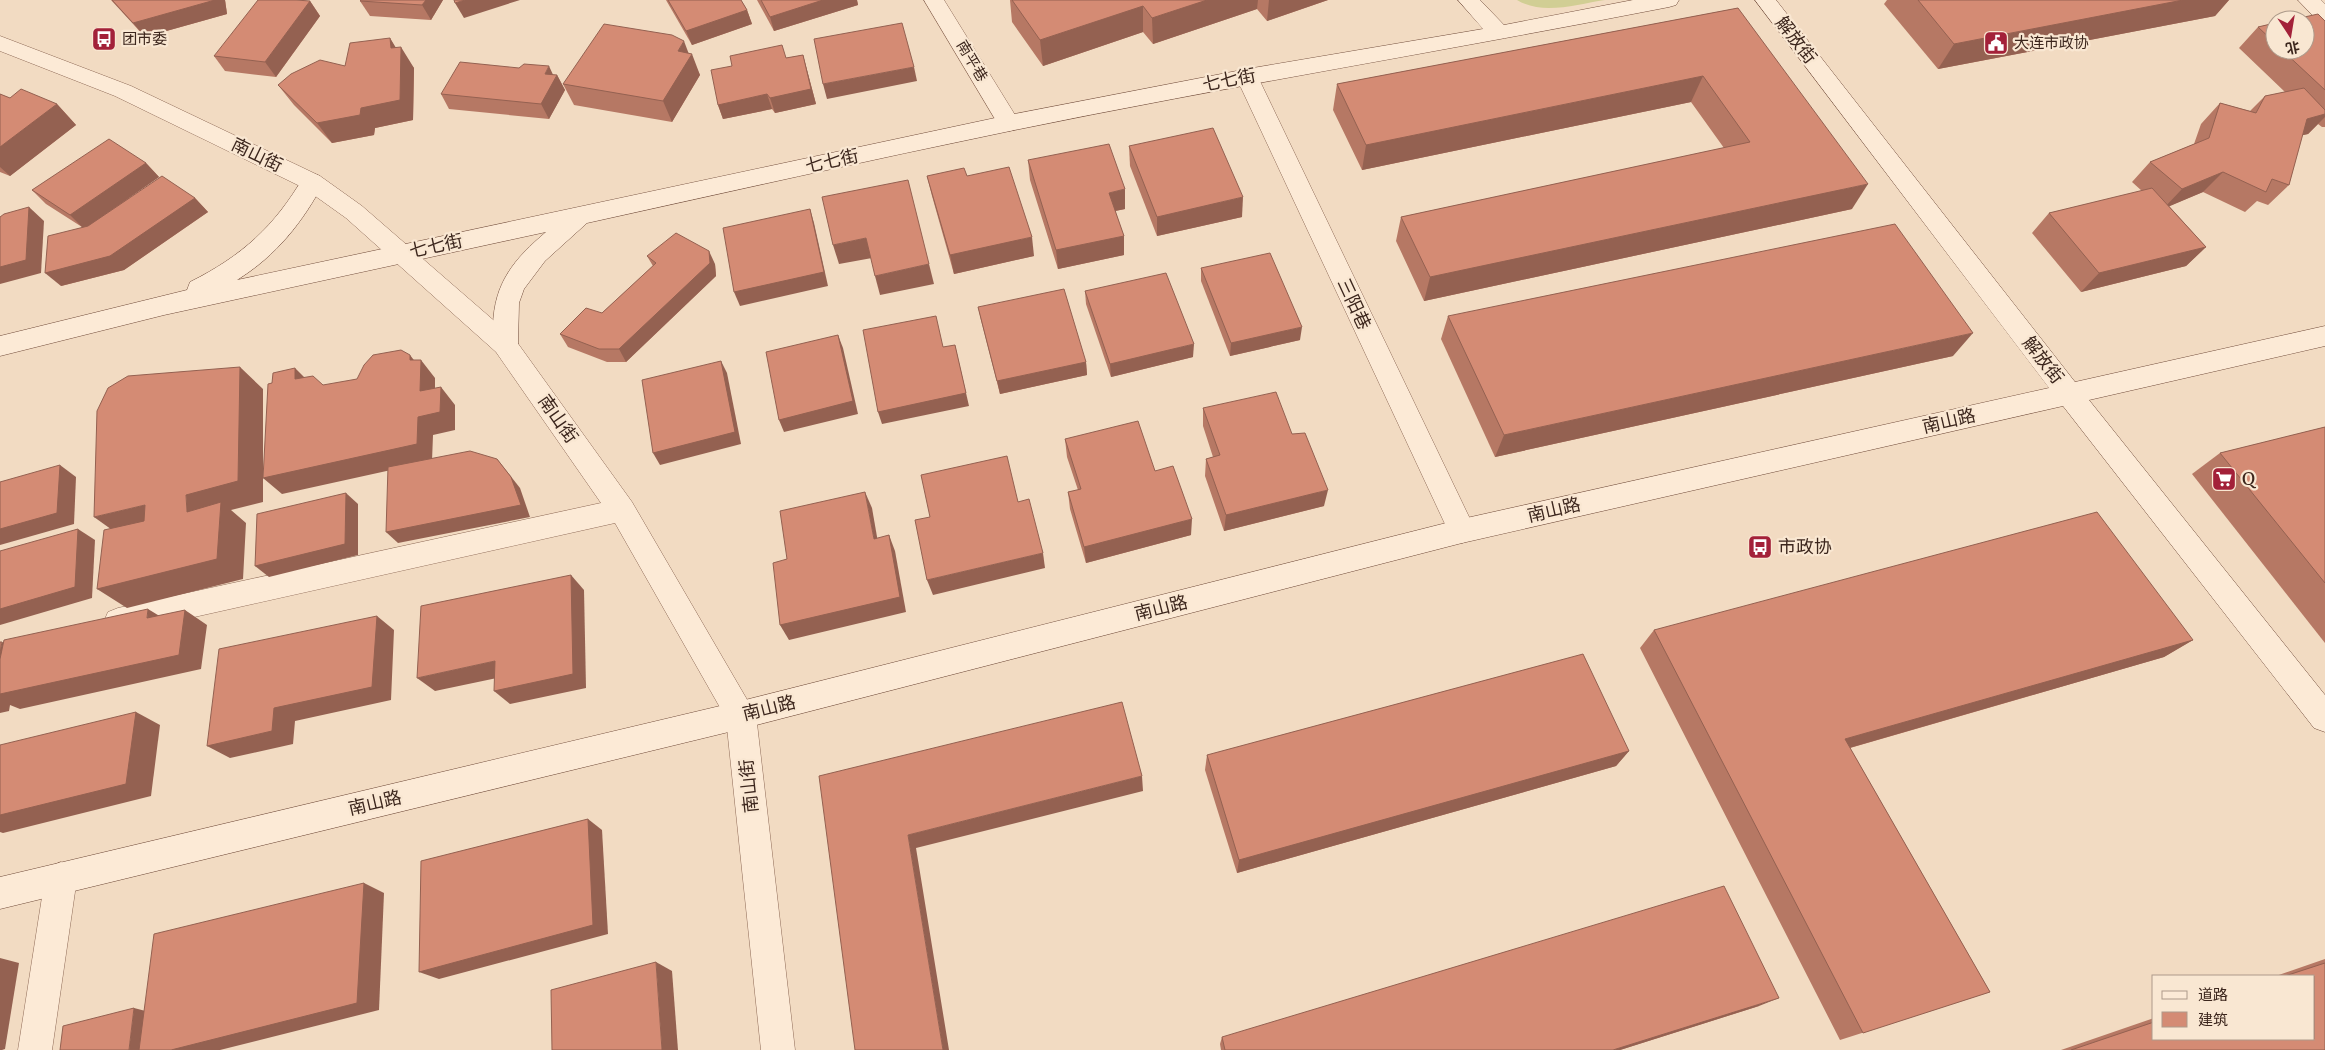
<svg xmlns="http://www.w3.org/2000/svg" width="2325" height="1050" viewBox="0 0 2325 1050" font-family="Merriweather,'Noto Sans SC',serif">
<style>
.green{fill:#d1ce94}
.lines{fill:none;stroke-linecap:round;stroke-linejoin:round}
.street-casing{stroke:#8e6a57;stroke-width:1}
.secondary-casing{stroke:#704b3a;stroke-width:1}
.street{fill:#fcead6;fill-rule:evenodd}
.secondary{fill:#fcead6;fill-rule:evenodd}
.wall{fill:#b67864}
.shaded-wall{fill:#946151}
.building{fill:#d48b74;stroke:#946151}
.labels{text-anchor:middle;stroke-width:4.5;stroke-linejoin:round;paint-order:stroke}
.far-poi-label{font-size:15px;fill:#3c261d;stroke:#f9e7d2;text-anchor:start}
.far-street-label{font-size:15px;fill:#3c261d;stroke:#f9e7d2}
.street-label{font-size:18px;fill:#3c261d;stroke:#f9e7d2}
.poi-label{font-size:18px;fill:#3c261d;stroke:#f9e7d2;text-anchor:start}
</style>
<rect width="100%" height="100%" fill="#f2dbc2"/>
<path class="green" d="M1517 0H1605C1577 4 1543 16 1517 0Z"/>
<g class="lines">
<defs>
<g id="street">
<path d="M924 0H944L1020 123 1017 129 1009 131 1001 129Z"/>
<path d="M2298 0H2321L2325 4V23L2318 21Z"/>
<path d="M0 36 131 86 320 176 362 206 514 338 632 502 756 715 795 1050H761L726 718 615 523 118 634 108 630 104 621 108 612 118 608 601 503 496 352 346 218 304 188 115 96 0 51Z"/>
<path d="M1247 69 1255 72 1258 77 1472 523 1476 531 1472 539 1462 543 1452 539 1236 77 1239 72Z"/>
<path d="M61 862 72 867 77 878 52 1050H18L45 878 50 867Z"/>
</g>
<g id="secondary">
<path d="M1458 0H1480L1504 25 1633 0H1679L1676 5 1669 7C1450 50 1229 86 1010 131 869 160 728 192 587 223L545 261 524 289 519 303 518 345 514 352 505 355 496 352C492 343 493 336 493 326 494 283 514 259 546 232L164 315 0 356V336L187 290 190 282C242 256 275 226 304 176L312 173 320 176 324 182C303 222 276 256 237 280L1009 115 1247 69 1483 29Z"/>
<path d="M1755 0H1776L2075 382 2325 326V346L2089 400 2325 695V732L2314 728 2063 406 1462 543 741 729 0 909V877L741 701 1462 519 2049 388Z"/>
</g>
</defs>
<use href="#street" class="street-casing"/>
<use href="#secondary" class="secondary-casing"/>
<use href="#street" class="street"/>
<use href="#secondary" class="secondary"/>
</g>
<g class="wall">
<path d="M111 0H225L227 14 145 37Z"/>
<path d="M443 0 431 20 370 16 360 1Z"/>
<path d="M666 0H741L747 10 752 24 692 45Z"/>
<path d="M757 0H857L858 5 774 31Z"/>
<path d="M1010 0H1328L1267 21 1257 9 1153 44 1143 32 1043 66 1012 22Z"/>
<path d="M1887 0H2229L2215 16 1938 69 1884 4Z"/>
<path d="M310 1 320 16 276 77 225 71 214 56Z"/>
<path d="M1738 8 1852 209 1424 301 1396 241 1401 217 1724 148 1691 102 1362 170 1333 110 1337 84Z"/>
<path d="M2325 21V127H2322L2318 124 2308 134 2302 135 2289 185 2268 205 2257 201 2245 212 2203 192 2169 206 2206 247 2186 266 2081 292 2032 233 2049 213 2142 191 2132 182 2150 162 2194 144 2201 124 2220 103 2250 111 2265 96 2285 92 2239 48 2258 27 2275 23V50H2305Z"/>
<path d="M390 38 395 48 414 68 413 120 375 128 374 135 332 143 294 105 278 85 345 66Z"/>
<path d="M689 54 700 75 672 122 574 105 563 84Z"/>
<path d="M803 55 816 104 775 113 772 109 723 119 718 105 786 58Z"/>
<path d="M553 75H557L565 90 549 119 449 109 441 94Z"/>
<path d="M0 94 10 98 57 104 76 125 10 176 0 172Z"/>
<path d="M1129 146 1242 217 1157 236 1130 166Z"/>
<path d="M1028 160 1125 209 1115 211 1124 236V255L1058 269 1030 180Z"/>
<path d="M146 163 159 177 129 198H195L208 212 124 270 61 286 82 227 46 204 32 190Z"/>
<path d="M927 176H967L1034 256 954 274 932 196Z"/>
<path d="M647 256 715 264 716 276 626 362H607L568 347 560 334 602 313 653 266Z"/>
<path d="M1201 268 1300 340 1230 356 1201 281Z"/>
<path d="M1085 291 1193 357 1111 377 1086 304Z"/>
<path d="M978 307 1086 362 1087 375 1000 394 981 320Z"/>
<path d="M1448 316 1953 356 1495 457 1441 339Z"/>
<path d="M1203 408 1292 434 1324 506 1224 531 1205 476 1206 459 1213 457 1203 426Z"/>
<path d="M2325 427V643L2192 474 2220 453Z"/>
<path d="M1065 439 1155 471 1191 535 1086 563 1070 509 1068 492 1078 490 1067 457Z"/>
<path d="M1654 630 2193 640 2164 657 1850 748 1990 992 1840 1040 1640 648Z"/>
<path d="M1629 751 1616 766 1237 873 1205 770 1207 755Z"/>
<path d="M2325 959V1050H2061L2154 1018V1039L2314 976H2276Z"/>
<path d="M1759 1006 1620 1050H1221L1220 1044 1222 1037Z"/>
</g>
<g class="shaded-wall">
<path d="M215 0H225L227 14 145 37 133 23Z"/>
<path d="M426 0H443L431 20 422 5Z"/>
<path d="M465 0H520L464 18 455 3Z"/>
<path d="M823 0H857L858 5 774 31 770 17Z"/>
<path d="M1207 0H1258L1257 9 1153 44 1152 18Z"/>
<path d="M1269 0H1328L1267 21Z"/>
<path d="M2183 0H2229L2215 16 1938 69 1954 44Z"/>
<path d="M310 1 320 16 276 77 265 62Z"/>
<path d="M1143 6V32L1043 66 1040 40Z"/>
<path d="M747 10 752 24 692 45 686 31Z"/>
<path d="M390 38 401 56V47L414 68 413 120 375 128 374 135 332 143 317 123 391 48Z"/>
<path d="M684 41 690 57 692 54 700 75 672 122 663 101 678 51Z"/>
<path d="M803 55 816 104 775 113 770 98Z"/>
<path d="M549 66 555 79 557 75 565 90 549 119 541 104 545 74Z"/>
<path d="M914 67 917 81 827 99 823 84Z"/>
<path d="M1703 76 1691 102 1362 170 1366 145Z"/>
<path d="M767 94 772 109 723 119 718 105Z"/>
<path d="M57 104 76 125 10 176 0 167V147Z"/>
<path d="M2325 114V117L2308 134 2286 139 2307 119Z"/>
<path d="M146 163 159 177 84 229 70 215Z"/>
<path d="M2223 172 2203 192 2163 209 2182 189Z"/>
<path d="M1868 184 1852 209 1424 301 1430 277Z"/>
<path d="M1125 189V209L1110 212 1109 193Z"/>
<path d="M1243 197 1242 217 1157 236V217Z"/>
<path d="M195 198 208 212 124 270 61 286 45 273Z"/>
<path d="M29 207 44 221 41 273 0 284V267Z"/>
<path d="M810 209 814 223 828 286 740 306 734 292Z"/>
<path d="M1124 236V255L1058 269 1056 250Z"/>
<path d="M1032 237 1034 256 954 274 950 255Z"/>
<path d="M866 238 872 258 839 264 833 245Z"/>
<path d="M2206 247 2186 266 2081 292 2099 273Z"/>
<path d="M709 251 715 264 716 276 626 362 619 349Z"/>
<path d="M929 264 934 284 880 295 875 276Z"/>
<path d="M1302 327 1300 340 1230 356 1231 343Z"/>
<path d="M1973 333 1953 356 1495 457 1504 435Z"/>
<path d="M838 335 843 348 858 414 784 432 779 420Z"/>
<path d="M1194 344 1193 357 1111 377 1110 364Z"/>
<path d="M955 345 969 406 882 424 878 412Z"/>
<path d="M410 355 420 368 421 360 435 378V409L420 391 410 360Z"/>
<path d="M721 361 727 373 741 444 660 465 653 453Z"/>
<path d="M1086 362 1087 375 1000 394 997 381Z"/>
<path d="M240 367 263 389V502L231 510 246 523 243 579 127 608 97 589 187 512 186 495Z"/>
<path d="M295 368 313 386 295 379Z"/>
<path d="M441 387 455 405V430L433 435 432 461 282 494 263 478Z"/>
<path d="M497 459 520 488 530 517 398 543 386 532Z"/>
<path d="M60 465 76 477 74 524 0 545V529Z"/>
<path d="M1328 490 1324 506 1224 531 1226 515Z"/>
<path d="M865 492 872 508 880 554 874 539Z"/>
<path d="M346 493 358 504V555L269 577 255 566Z"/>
<path d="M145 505 173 525 122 537 94 517Z"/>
<path d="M1192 519 1191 535 1086 563 1084 547Z"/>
<path d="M78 529 95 540 92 598 0 625V609Z"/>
<path d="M889 535 895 551 906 612 789 640 780 625Z"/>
<path d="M1043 553 1045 568 933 595 927 580Z"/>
<path d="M571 575 584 590 586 688 510 704 494 691Z"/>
<path d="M148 609 171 623 147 618Z"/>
<path d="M185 610 207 625 201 669 20 709 10 705 9 711 0 713V653L2 642 21 652Z"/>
<path d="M377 616 394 630 391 700 295 721 293 744 230 758 207 746 274 708Z"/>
<path d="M2193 640 2164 657 1825 755 1845 739Z"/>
<path d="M495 661 511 675 435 691 417 678Z"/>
<path d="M136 712 160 725 151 796 3 833 0 832V815Z"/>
<path d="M1629 751 1616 766 1237 873 1239 860Z"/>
<path d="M1142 776 1143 791 916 848 949 1050H943L908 835Z"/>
<path d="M588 819 602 830 608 934 439 979 419 972Z"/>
<path d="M364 883 384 893 379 1010 220 1050H171Z"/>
<path d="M0 958 19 963 5 1049 2 1050H0Z"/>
<path d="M656 962 672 971 678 1050H662Z"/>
<path d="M1779 998 1759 1006 1620 1050H1613Z"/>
<path d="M134 1008 161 1015 158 1050H129Z"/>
</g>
<g class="building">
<path d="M112 0H215L133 23Z"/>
<path d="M258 0H296L310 1 265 62 214 56Z"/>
<path d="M361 0H426L422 5 360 1Z"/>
<path d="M454 0H465L455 3Z"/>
<path d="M668 0H741L747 10 686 31Z"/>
<path d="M761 0H823L770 17Z"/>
<path d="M1012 0H1207L1152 18 1143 6 1040 40Z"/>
<path d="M1918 0H2183L1954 44Z"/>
<path d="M1738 8 1868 184 1430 277 1401 217 1750 142 1703 76 1366 145 1337 84Z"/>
<path d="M2318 14 2325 21V90L2282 50H2305V20H2291Z"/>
<path d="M902 23 914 67 823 84 814 39Z"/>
<path d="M2275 23V43L2258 27Z"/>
<path d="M604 24 672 35 684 41 678 51 692 54 663 101 563 84Z"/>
<path d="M390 38 391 48 401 47 400 100 361 108 360 115 317 123 278 85 291 74 320 60 345 66 350 43Z"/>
<path d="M782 45 786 58 803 55 811 89 770 98 767 94 718 105 711 70 732 66 730 56Z"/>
<path d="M460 62 519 68 524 64 549 66 545 74 557 75 541 104 441 94Z"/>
<path d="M2304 88 2325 110V114L2307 119 2289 185 2272 179 2266 192 2223 172 2182 189 2150 162 2209 138 2220 103 2256 113 2265 96Z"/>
<path d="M21 89 57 104 0 147V94L10 98Z"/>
<path d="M1213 128 1243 197 1157 217 1129 146Z"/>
<path d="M109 139 146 163 70 215 32 190Z"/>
<path d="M1109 144 1125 189 1109 193 1124 236 1056 250 1028 160Z"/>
<path d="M1009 167 1032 237 950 255 927 176 964 168 967 176Z"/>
<path d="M162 176 195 198 110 256 45 273 48 236 88 226Z"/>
<path d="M908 180 929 264 875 276 866 238 833 245 822 197Z"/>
<path d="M2152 188 2206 247 2099 273 2049 213Z"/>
<path d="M29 207 26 260 0 267V217L4 214Z"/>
<path d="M810 209 824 272 734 292 723 228Z"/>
<path d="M1895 224 1973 333 1504 435 1448 316Z"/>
<path d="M676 233 709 251 710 263 619 349H599L560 334 586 308 602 313 656 263 647 256Z"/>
<path d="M1270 253 1302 327 1231 343 1201 268Z"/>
<path d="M1166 273 1194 344 1110 364 1085 291Z"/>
<path d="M1064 289 1086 362 997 381 978 307Z"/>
<path d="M936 316 943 347 955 345 966 393 878 412 863 330Z"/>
<path d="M838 335 853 401 779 420 766 352Z"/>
<path d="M401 350 410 355V360H421L420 391 441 387 440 412 418 417 417 444 263 478 268 384 272 383 273 373 295 368V379L313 376 323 385 357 379 364 365 373 355Z"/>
<path d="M721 361 735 432 653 453 642 380Z"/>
<path d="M240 367 238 481 186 495 187 512 221 502 217 559 97 589 104 530 144 521 145 505 94 517 97 411 108 388 128 376Z"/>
<path d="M1276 392 1292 434 1305 433 1328 490 1226 515 1206 459 1220 455 1203 408Z"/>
<path d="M1138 421 1155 471 1173 466 1192 519 1084 547 1068 492 1081 489 1065 439Z"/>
<path d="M2325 427V583L2220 453Z"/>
<path d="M470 451 497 459 511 477 521 505 386 532 388 467Z"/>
<path d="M1007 456 1018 502 1029 499 1043 553 927 580 915 520 930 517 921 475Z"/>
<path d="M60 465 57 513 0 529V482Z"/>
<path d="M865 492 874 539 889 535 900 597 780 625 773 563 787 559 780 511Z"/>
<path d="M346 493 345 544 255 566 257 514Z"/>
<path d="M2097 512 2193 640 1845 739 1990 992 1863 1033 1654 630Z"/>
<path d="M78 529 75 587 0 609V551Z"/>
<path d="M571 575 573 674 494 691 495 661 417 678 421 606Z"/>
<path d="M148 609 147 618 185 610 179 655 0 694V659L4 640Z"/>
<path d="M377 616 372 687 274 708 272 731 207 746 219 649Z"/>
<path d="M0 642H2L0 653Z"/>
<path d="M1583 654 1629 751 1239 860 1207 755Z"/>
<path d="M1122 702 1142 776 908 835 943 1050H855L819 776Z"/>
<path d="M136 712 126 784 0 815V745Z"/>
<path d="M588 819 593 925 419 972 421 861Z"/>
<path d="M364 883 357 1003 171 1050H139L154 934Z"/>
<path d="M1724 886 1779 998 1613 1050H1225L1222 1037Z"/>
<path d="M656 962 662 1050H552L551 990Z"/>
<path d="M2325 963V1050H2071L2154 1022V1039H2314V976H2285Z"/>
<path d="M134 1008 129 1050H60L63 1026Z"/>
</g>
<defs>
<symbol id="bus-square" viewBox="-11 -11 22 22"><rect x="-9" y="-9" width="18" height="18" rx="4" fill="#a32139" stroke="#f9e7d2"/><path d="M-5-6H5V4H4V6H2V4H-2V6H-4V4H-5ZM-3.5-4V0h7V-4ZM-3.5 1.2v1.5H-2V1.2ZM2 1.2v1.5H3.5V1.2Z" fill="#fff"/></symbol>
<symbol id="civic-square" viewBox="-11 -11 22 22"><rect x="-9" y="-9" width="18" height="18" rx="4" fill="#a32139" stroke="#f9e7d2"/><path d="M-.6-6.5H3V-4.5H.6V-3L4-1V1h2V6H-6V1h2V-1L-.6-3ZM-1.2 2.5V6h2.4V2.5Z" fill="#fff"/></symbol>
<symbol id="supermarket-square" viewBox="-11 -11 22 22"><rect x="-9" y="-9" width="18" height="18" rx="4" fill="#a32139" stroke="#f9e7d2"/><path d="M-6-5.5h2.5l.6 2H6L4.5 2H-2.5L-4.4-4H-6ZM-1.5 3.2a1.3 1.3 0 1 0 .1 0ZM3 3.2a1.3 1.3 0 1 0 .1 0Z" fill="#fff"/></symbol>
</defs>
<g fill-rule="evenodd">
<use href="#bus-square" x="90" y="25" width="28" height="28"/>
<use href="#civic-square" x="1982" y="29" width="28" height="28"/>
<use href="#supermarket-square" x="2210" y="465" width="28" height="28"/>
<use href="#bus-square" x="1746" y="533" width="28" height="28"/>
</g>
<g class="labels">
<g class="far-poi-label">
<text x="122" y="44">团市委</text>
<text x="2014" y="48">大连市政协</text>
</g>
<g class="far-street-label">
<text transform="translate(972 61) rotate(59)" y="5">南平巷</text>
</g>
<g class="street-label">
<text transform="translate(1796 40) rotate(52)" y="6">解放街</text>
<text transform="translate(1229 80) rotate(-11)" y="6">七七街</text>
<text transform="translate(257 155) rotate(26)" y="6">南山街</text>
<text transform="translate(832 161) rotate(-12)" y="6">七七街</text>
<text transform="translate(436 246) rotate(-12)" y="6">七七街</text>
<text transform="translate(1354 304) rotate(65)" y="6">三阳巷</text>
<text transform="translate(2043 360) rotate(52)" y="6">解放街</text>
<text transform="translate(558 419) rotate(55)" y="6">南山街</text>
<text transform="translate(1949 421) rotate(-13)" y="6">南山路</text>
<text transform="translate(1554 510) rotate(-13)" y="6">南山路</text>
<text transform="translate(1161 608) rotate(-14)" y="6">南山路</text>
<text transform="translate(769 708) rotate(-14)" y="6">南山路</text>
<text transform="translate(749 786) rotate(-96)" y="6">南山街</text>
<text transform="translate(375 803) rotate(-13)" y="6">南山路</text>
</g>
<g class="poi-label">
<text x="2242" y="485">Q</text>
<text x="1778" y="553">市政协</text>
</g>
</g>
<rect x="2152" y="975" width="162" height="65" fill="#f9e7d2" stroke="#ad9a8a"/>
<rect x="2162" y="991" width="25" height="8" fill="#fcead6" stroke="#ad9a8a"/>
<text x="2198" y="1000" font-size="15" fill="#3c261d">道路</text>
<rect x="2162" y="1012" width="25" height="15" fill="#d48b74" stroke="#ad9a8a"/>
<text x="2198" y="1025" font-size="15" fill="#3c261d">建筑</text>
<g transform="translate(2290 35) rotate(168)"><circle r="24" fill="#f9e7d2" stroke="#ad9a8a"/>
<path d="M0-4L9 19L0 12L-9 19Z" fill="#a32139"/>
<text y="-8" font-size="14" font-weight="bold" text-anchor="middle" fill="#3c261d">北</text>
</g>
</svg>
